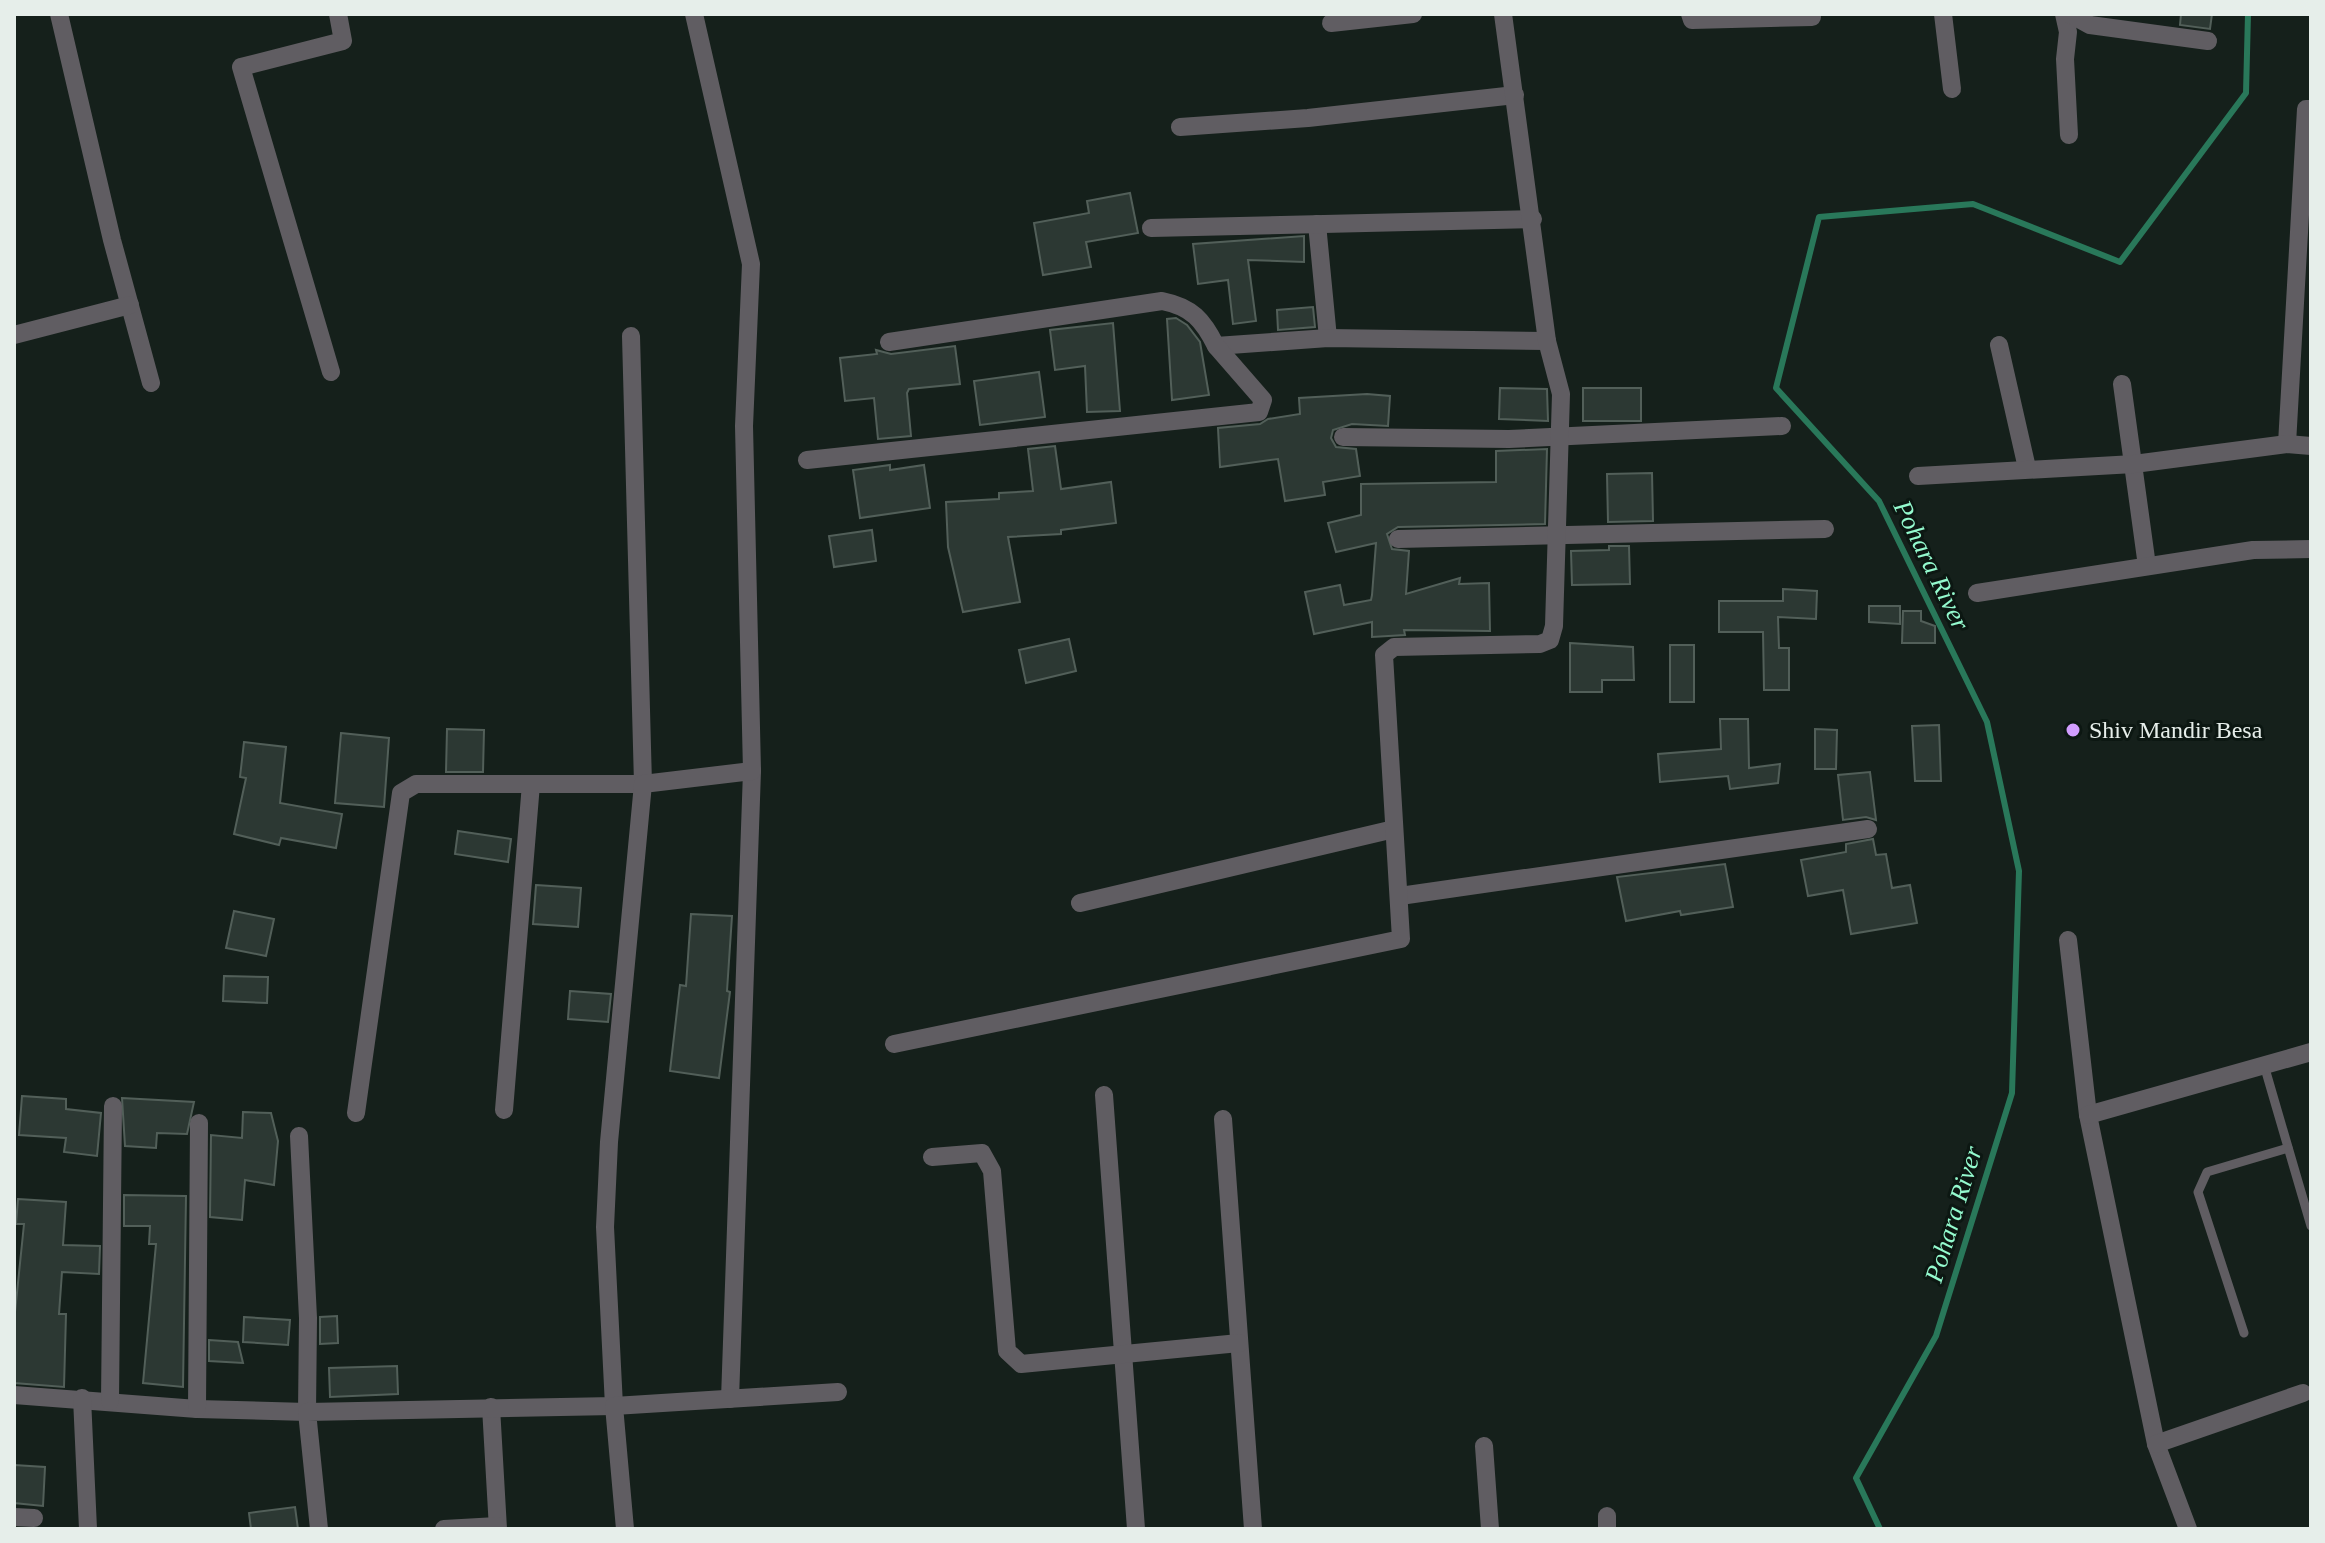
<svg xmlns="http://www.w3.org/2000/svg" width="2325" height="1543" viewBox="0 0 2325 1543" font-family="'Times New Roman',serif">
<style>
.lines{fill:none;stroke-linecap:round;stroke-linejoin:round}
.stream{stroke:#29785a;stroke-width:6}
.building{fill:#2c3833;stroke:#525f59;stroke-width:2}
.service{stroke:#605d62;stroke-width:9}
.minor{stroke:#605d62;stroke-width:18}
.poi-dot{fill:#d19dfe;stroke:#0c1712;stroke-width:3}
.labels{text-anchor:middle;stroke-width:6;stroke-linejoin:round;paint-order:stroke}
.poi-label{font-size:24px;fill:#e6eeea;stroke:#0c1712;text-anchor:start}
.water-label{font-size:26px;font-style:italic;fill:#94face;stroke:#0c1712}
</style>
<rect width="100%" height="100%" fill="#15201b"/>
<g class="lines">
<path class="stream" d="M1880 1529 1856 1478 1936 1336 2012 1093 2019 871 1987 722 1879 501 1776 388 1819 217 1973 204 2120 262 2246 93 2248 14"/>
</g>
<g class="building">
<path d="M2181 14H2212L2210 29 2180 25Z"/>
<path d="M1130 193 1138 233 1086 242 1091 267 1043 275 1034 223 1089 213 1087 201Z"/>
<path d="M1304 236V262L1248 260 1256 321 1233 324 1228 280 1198 284 1193 244Z"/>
<path d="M1313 307 1315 327 1278 330 1277 310Z"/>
<path d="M1176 318 1187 325 1200 342 1209 395 1172 400 1167 319Z"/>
<path d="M1113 323 1120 411 1087 412 1085 366 1055 370 1050 330Z"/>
<path d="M955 346 960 384 909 389 907 393 911 436 878 439 874 398 845 401 840 358 877 354 876 350 891 354Z"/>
<path d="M1039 372 1045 417 980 425 974 381Z"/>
<path d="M1500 388 1547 389 1548 421 1499 419Z"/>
<rect x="1583" y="388" width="58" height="33"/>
<path d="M1367 394 1390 396 1388 426 1352 424 1333 430 1331 438 1336 447 1356 449 1360 476 1323 482 1325 495 1285 501 1278 459 1220 467 1218 428 1260 424 1268 419 1300 414 1299 398Z"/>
<path d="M1055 446 1061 489 1111 482 1116 523 1061 530V534L1008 537 1020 602 963 612 948 547 946 502 999 499V493L1033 491 1028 449Z"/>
<path d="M1547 449 1545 524 1398 527 1387 534 1392 549 1409 551 1406 594 1460 578 1459 584 1489 583 1490 631 1404 630 1405 635 1372 637V622L1314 634 1305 592 1340 585 1344 605 1371 600 1372 595 1376 543 1336 552 1328 523 1361 515V484L1496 482V451Z"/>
<path d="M890 465V470L924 465 930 508 860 518 853 470Z"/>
<path d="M1652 473 1653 521 1608 522 1607 474Z"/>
<path d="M872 530 876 561 834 567 829 536Z"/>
<path d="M1609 546H1629L1630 584 1572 585 1571 551 1609 550Z"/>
<path d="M1783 589 1817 591 1816 619 1778 617 1779 648H1789V690H1764L1763 632H1719V601H1783Z"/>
<path d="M1869 606H1900V624L1869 622Z"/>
<path d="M1903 611H1921V621L1935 626V643H1902Z"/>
<path d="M1069 639 1076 671 1026 683 1019 650Z"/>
<path d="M1570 643 1633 647 1634 680H1602V692H1570Z"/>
<rect x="1670" y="645" width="24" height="57"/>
<path d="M1720 719H1748L1749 768 1780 764 1778 783 1730 789 1728 776 1660 782 1658 754 1721 749Z"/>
<path d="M1939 725 1941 781H1915L1912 726Z"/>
<path d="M447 729 484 730 483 772H446Z"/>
<path d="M1815 729 1837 730 1836 769H1815Z"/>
<path d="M341 733 389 738 384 807 335 803Z"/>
<path d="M244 742 286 747 280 803 342 814 336 848 281 838 279 845 234 834 246 778 240 777Z"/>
<path d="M1870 772 1876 820 1866 817 1843 820 1838 775Z"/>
<path d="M458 831 511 839 508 862 455 854Z"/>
<path d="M1873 839 1876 855 1886 854 1892 888 1910 885 1917 923 1851 934 1843 890 1808 896 1801 860 1846 852V844Z"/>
<path d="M1725 864 1733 907 1681 915 1680 911 1626 921 1617 877Z"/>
<path d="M536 885 581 888 578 927 533 924Z"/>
<path d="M234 911 274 919 266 956 226 948Z"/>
<path d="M691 914 732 916 727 991 730 992 719 1078 670 1071 680 985 686 986Z"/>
<path d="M224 976 268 977 267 1003 223 1001Z"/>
<path d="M570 991 611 994 608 1022 568 1019Z"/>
<path d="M22 1096 66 1099V1109L101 1113 97 1156 64 1152 66 1138 19 1135Z"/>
<path d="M122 1098 194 1102 187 1134 157 1133 156 1148 125 1146Z"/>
<path d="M243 1112 271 1113 278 1141 274 1185 245 1180 242 1220 210 1217 211 1135 242 1138Z"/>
<path d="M124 1195 186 1196 183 1387 143 1383 156 1244H149L150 1226H124Z"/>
<path d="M18 1199 66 1202 63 1245 100 1246 99 1274 62 1272 59 1314H66L64 1387 14 1383V1322L24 1224H16Z"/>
<path d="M337 1316 338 1343 320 1344V1317Z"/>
<path d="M244 1317 290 1320 288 1345 243 1342Z"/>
<path d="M209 1340 238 1342 243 1363 209 1361Z"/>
<path d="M397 1366 398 1394 330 1397 329 1368Z"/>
<path d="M14 1465 45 1467 43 1506 14 1503Z"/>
<path d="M295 1507 298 1529H251L249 1513Z"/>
</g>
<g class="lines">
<g class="service">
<path d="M2264 1065 2311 1226"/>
<path d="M2244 1333 2198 1192 2207 1172 2288 1148"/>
</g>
<g class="minor">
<path d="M59 14 112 240 151 383"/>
<path d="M1690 14 1692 20 1812 17"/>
<path d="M1943 14 1952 89"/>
<path d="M2064 14 2068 32 2065 59 2069 135"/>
<path d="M2070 14 2090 25 2208 41"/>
<path d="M1331 23 1413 14"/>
<path d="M1180 127 1308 118 1515 95"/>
<path d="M1317 224 1328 338"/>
<path d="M1151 228 1533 219"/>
<path d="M14 335 130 305"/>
<path d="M889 342 1162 301C1192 307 1203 320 1216 346L1328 338 1547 341"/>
<path d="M1999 345 2027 468"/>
<path d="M331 372 241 67 343 41 338 14"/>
<path d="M2122 384 2147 566"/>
<path d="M1343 437 1509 439 1782 426"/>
<path d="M2287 444 2306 109H2311"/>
<path d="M807 460 1259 412 1263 400 1216 346"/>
<path d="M1918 476 2134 464 2287 444 2311 446"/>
<path d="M1398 539 1825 529"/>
<path d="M1977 593 2253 550 2311 549"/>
<path d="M1400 896 1868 829"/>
<path d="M1080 903 1394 829"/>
<path d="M2068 940 2088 1115 2156 1444 2188 1529"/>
<path d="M894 1044 1401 939 1384 655 1394 647 1540 644 1550 640 1554 626 1561 394 1547 341 1503 14"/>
<path d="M1104 1095 1136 1529"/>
<path d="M504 1110 531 784"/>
<path d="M356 1113 401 793 416 784H643L631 336"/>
<path d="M2088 1115 2311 1052"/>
<path d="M1223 1119 1253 1529"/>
<path d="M932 1157 982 1153 992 1171 1007 1351 1021 1364 1239 1343"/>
<path d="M14 1395 197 1409 307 1412 308 1318 299 1136"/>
<path d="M82 1398 88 1529"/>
<path d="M730 1399 752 771"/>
<path d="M110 1401 113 1106"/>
<path d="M491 1407 498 1529"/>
<path d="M197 1409 199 1123"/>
<path d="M2156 1444 2303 1393"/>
<path d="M1484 1446 1490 1529"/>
<path d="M1607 1516V1529"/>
<path d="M14 1517 34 1518"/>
<path d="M319 1529 307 1412 614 1406 605 1227 609 1142 643 784 752 771 744 426 751 264 694 14"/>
<path d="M444 1529 497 1526"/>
<path d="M625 1529 614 1406 838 1392"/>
</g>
</g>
<circle class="poi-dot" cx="2073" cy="730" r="8"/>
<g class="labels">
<g class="poi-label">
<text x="2089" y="738">Shiv Mandir Besa</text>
</g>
<g class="water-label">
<text transform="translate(1932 565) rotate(64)" y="9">Pohara River</text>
<text transform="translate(1953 1214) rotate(-73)" y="9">Pohara River</text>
</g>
</g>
<rect width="2325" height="1543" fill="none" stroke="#e6eeea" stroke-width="32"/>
</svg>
